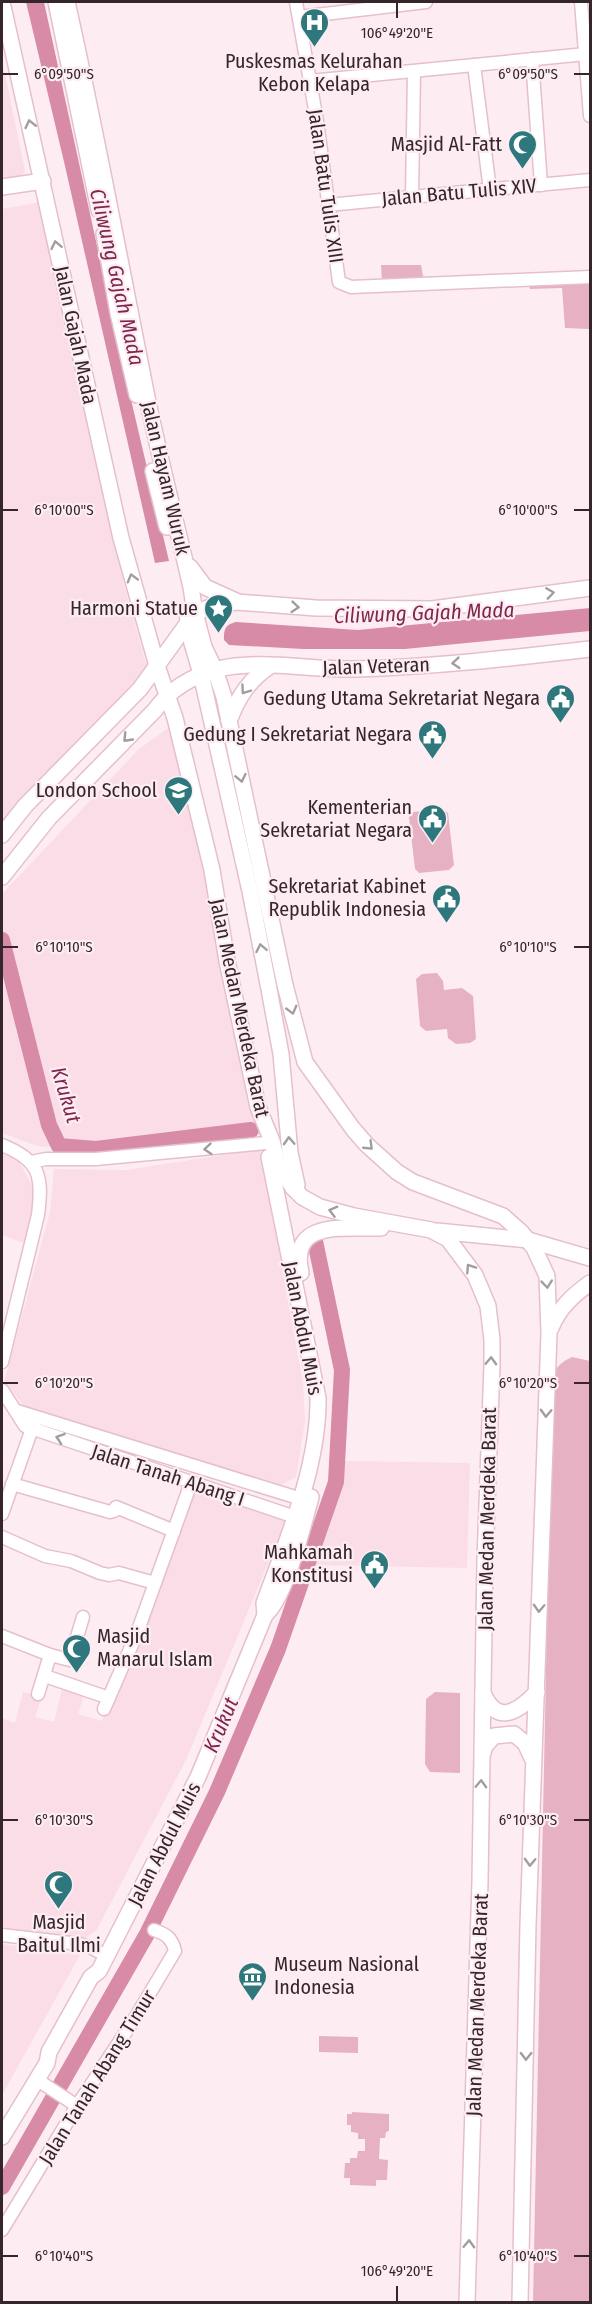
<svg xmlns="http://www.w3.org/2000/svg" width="592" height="2304" viewBox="0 0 592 2304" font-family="'Fira Sans Condensed',sans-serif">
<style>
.built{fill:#fadde7}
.green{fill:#e6b1c3}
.water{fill:#d78ba7}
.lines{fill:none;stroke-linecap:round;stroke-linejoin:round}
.river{stroke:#d78ba7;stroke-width:16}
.minor-casing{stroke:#e5bfcc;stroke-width:15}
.major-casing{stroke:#e5bfcc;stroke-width:18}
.minor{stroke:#fff;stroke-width:12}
.major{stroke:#fff;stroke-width:15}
.oneway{stroke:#a49da0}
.ticks{fill:none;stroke:#34262b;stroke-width:2}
.labels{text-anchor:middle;stroke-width:4.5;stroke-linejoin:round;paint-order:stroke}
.poi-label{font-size:20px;fill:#34262b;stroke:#fdedf3;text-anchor:end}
.street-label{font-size:20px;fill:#34262b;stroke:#fdedf3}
.water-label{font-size:21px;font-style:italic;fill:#7e264e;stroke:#fdedf3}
.ticks-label{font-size:15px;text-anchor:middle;fill:#34262b;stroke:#fdedf3;stroke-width:4.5;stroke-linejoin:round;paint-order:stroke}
</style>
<rect width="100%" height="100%" fill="#fdedf3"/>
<g class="built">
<path d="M2 60 25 171 20 177 2 182Z"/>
<path d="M41 202 76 349 125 588 148 671 2 824V209Z"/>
<path d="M174 724 255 1122 64 1148 37 1146 2 1133V894L139 749Z"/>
<path d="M260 1149 303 1383 305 1421 296 1477 277 1487 25 1407 4 1382 50 1212 54 1169 127 1170Z"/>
<path d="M2 1151 18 1159 39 1199 30 1245 2 1235Z"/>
<path d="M344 1461 470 1463 467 1568 313 1565 335 1504Z"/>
<path d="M188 1484 287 1518 186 1760 96 1931 85 1938 2 1927V1718L15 1723 23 1692 42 1697 35 1717 54 1722 62 1689 84 1695 78 1714 102 1721Z"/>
<path d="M2 1944 80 1955 2 2095Z"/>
</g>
<g class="green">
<path d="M381 265H421L424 281H382Z"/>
<path d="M590 278V329L565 328 562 288 530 289 527 280Z"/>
<path d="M443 809 448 813 454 865 449 870 419 873 415 869 409 817 413 812Z"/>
<path d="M437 973 443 981 444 990 462 988 473 996 476 1039 470 1043 456 1044 448 1038 447 1029 426 1031 420 1026 416 979 422 974Z"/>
<path d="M572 1357 590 1361V2302H533L552 1378C556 1367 561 1362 572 1357Z"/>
<path d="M435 1692 460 1693V1773L430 1772 425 1764 426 1699Z"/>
<path d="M319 2036 358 2037V2053L319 2052Z"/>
<path d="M352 2112 389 2114V2131L386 2132 385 2138H380L379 2159 388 2160 387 2180H376V2186L350 2185V2178H344L345 2163H350V2158H357L358 2151H365V2139H358V2133L351 2132V2125H347V2114H352Z"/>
</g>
<g class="water">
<path d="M26 2H44L124 370 169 561 155 563 65 166Z"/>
<path d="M590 608V631L405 649H303L229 645 224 640C224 629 225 625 236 622L358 630Z"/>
</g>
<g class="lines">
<g class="river">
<path d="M2 940 49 1125 59 1146 96 1149 251 1130"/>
<path d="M2 2187 147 1934 217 1792 278 1649 336 1482 342 1370 315 1241"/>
</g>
<defs>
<g id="minor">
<path d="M296 2 317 121 339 282 351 287 590 277"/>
<path d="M581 2 590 116"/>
<path d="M299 17 426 2"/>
<path d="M532 59 541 185"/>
<path d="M474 65 490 190"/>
<path d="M310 81 586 54"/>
<path d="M412 197 414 72"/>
<path d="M328 205 590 180"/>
<path d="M2 1145C40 1160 43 1176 38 1215L2 1362"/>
<path d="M31 1162 46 1159H96L266 1143"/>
<path d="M2 1390 25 1426 304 1520"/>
<path d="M17 1411 308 1501"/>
<path d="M12 1484 110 1512 114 1511 116 1507 174 1531"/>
<path d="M2 1514 34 1423"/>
<path d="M2 1537 45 1556 71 1561 100 1573 109 1575 119 1573 155 1583"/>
<path d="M2 1636 50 1655 38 1694"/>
<path d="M50 1655 70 1660 83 1617"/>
<path d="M45 1676 109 1698"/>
<path d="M104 1709 137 1633 191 1483"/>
<path d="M2 1935 79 1944 90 1947 107 1956"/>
<path d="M36 2079 77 2106"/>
<path d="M2 2230 77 2106 135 2018 175 1951C172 1938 166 1934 154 1930"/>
</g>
<g id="major">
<path d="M2 2 121 538 157 666 175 718 212 870 227 961 258 1107 272 1141 277 1162 293 1188 302 1197 320 1207 354 1216 431 1230 448 1239 475 1275 488 1306 492 1340V1365L485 1561 480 1881 467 2302"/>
<path d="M56 2 99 210"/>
<path d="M67 2C97 135 121 268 148 402 161 464 177 526 191 587L195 613 204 647 215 670 224 697 285 985 305 1062 353 1129 367 1145 397 1172 413 1182 503 1216 521 1232 534 1248 547 1276 549 1333 528 1925 520 2302"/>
<path d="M2 187 43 181"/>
<path d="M104 234 118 313 137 395"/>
<path d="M153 471 167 527"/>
<path d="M190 567 205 587 236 601"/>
<path d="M187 611 189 633 201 674 250 891 269 989 281 1054 290 1153 297 1185"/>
<path d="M229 721C238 697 249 680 270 666"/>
<path d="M2 835 25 806 140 689 195 613 210 607 237 602 316 608 432 609 590 588"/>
<path d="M2 877 49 818 155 710C171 688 192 676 218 669 262 659 310 670 355 669 433 667 512 658 590 649"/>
<path d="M437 1231 528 1240 590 1258"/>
<path d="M301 1273C289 1219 344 1229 381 1228"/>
<path d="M551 1328C559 1308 573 1295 590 1283"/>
<path d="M265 1615C286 1597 303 1526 311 1497"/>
<path d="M483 1693C497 1726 518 1712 537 1692"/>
<path d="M483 1753 485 1746 494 1736 514 1734 525 1743 532 1758"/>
<path d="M2 2137 47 2063 49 2052 91 1977 99 1971 198 1777 265 1615 264 1603C287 1540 319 1466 318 1398L269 1157"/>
</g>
</defs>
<use href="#minor" class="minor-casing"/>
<use href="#major" class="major-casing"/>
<use href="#minor" class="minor"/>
<use href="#major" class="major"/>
</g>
<defs><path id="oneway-chevron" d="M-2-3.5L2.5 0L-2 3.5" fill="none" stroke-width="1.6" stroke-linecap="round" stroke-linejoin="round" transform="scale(1.5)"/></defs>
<g class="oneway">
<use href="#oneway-chevron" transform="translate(30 124) rotate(-103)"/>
<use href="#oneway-chevron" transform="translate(56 245) rotate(-102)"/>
<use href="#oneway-chevron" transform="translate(132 578) rotate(-106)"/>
<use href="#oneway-chevron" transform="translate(550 593) rotate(-8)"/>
<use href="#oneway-chevron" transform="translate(295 607) rotate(5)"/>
<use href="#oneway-chevron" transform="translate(456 663) rotate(175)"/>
<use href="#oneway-chevron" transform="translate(245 690) rotate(125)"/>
<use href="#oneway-chevron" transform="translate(127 738) rotate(134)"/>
<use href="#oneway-chevron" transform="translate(241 778) rotate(78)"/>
<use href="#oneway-chevron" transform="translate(261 948) rotate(-101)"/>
<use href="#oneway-chevron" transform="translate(292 1010) rotate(75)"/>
<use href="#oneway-chevron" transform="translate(289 1141) rotate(-93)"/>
<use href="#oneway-chevron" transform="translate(369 1146) rotate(44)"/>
<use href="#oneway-chevron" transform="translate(208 1149) rotate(175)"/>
<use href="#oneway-chevron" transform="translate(333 1211) rotate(-165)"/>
<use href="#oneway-chevron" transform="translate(470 1268) rotate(-123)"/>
<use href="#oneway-chevron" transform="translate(547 1284) rotate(84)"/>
<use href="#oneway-chevron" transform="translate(491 1361) rotate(-88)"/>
<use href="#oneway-chevron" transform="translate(546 1413) rotate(92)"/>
<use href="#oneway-chevron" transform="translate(60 1438) rotate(-161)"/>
<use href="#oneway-chevron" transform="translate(539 1608) rotate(92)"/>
<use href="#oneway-chevron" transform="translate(481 1784) rotate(-88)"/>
<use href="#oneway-chevron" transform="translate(530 1862) rotate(92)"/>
<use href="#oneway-chevron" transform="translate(526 2056) rotate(91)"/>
<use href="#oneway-chevron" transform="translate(469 2244) rotate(-88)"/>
</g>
<path class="ticks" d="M397 3V18M3 74H18M574 74H589M3 510H18M574 510H589M3 947H18M574 947H589M3 1383H18M574 1383H589M3 1820H18M574 1820H589M3 2256H18M574 2256H589M397 2286V2301"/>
<defs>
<symbol id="hospital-pin" viewBox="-11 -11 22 30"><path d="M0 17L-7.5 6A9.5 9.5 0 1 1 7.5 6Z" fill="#2e787d" stroke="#fdedf3"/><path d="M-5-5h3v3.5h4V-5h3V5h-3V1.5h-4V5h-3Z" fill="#fff"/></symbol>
<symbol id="mosque-pin" viewBox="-11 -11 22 30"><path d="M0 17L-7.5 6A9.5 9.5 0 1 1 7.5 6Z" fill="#2e787d" stroke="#fdedf3"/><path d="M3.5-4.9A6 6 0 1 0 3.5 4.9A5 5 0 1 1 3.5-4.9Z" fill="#fff"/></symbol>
<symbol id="sight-pin" viewBox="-11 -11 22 30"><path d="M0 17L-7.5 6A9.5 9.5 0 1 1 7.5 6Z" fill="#2e787d" stroke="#fdedf3"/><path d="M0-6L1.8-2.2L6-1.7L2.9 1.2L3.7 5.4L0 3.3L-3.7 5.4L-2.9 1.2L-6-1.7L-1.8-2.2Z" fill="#fff"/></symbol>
<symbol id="civic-pin" viewBox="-11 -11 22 30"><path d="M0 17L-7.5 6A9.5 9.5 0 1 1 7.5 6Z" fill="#2e787d" stroke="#fdedf3"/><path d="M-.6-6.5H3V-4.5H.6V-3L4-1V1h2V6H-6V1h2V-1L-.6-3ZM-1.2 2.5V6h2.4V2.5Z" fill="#fff"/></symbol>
<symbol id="university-pin" viewBox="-11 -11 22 30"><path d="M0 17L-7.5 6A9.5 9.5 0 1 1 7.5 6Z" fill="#2e787d" stroke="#fdedf3"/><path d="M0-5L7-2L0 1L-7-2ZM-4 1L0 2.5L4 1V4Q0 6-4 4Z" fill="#fff"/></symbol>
<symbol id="museum-pin" viewBox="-11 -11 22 30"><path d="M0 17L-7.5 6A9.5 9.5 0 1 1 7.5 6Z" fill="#2e787d" stroke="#fdedf3"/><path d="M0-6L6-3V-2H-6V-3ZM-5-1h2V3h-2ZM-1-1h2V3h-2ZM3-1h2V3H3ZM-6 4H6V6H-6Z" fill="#fff"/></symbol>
</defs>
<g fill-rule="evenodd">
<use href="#hospital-pin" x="298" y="6" width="33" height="45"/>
<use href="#mosque-pin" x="506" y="128" width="33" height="45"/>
<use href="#sight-pin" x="202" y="592" width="33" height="45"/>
<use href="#civic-pin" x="544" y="682" width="33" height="45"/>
<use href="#civic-pin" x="416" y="718" width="33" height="45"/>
<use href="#university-pin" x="162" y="774" width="33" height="45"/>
<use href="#civic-pin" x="416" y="802" width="33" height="45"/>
<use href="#civic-pin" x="430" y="882" width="33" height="45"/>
<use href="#civic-pin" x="358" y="1548" width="33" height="45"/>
<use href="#mosque-pin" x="60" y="1632" width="33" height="45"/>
<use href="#mosque-pin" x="42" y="1868" width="33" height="45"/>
<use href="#museum-pin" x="236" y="1960" width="33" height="45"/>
</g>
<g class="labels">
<g class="poi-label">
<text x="314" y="68" text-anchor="middle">Puskesmas Kelurahan<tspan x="314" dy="23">Kebon Kelapa</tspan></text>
<text x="502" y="151">Masjid Al-Fatt</text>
<text x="198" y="615">Harmoni Statue</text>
<text x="540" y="705">Gedung Utama Sekretariat Negara</text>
<text x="412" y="741">Gedung I Sekretariat Negara</text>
<text x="157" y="797">London School</text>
<text x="412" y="814">Kementerian<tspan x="412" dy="23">Sekretariat Negara</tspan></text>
<text x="426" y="893">Sekretariat Kabinet<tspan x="426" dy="23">Republik Indonesia</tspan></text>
<text x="353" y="1559">Mahkamah<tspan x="353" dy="23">Konstitusi</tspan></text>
<text x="97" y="1643" text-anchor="start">Masjid<tspan x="97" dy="23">Manarul Islam</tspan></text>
<text x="59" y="1929" text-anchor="middle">Masjid<tspan x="59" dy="23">Baitul Ilmi</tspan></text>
<text x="274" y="1971" text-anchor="start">Museum Nasional<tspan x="274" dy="23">Indonesia</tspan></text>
</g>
<g class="street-label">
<text transform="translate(326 186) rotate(82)" y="7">Jalan Batu Tulis XIII</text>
<text transform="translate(459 192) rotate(-5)" y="7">Jalan Batu Tulis XIV</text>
<text transform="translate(76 335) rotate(78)" y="7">Jalan Gajah Mada</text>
<text transform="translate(166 478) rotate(77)" y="7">Jalan Hayam Wuruk</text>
<text transform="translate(376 666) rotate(-2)" y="7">Jalan Veteran</text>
<text transform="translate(240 1008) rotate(78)" y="7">Jalan Medan Merdeka Barat</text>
<text transform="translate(303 1328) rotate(79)" y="7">Jalan Abdul Muis</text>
<text transform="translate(168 1475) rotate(18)" y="7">Jalan Tanah Abang I</text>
<text transform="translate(487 1519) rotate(-89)" y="7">Jalan Medan Merdeka Barat</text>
<text transform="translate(164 1844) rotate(-63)" y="7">Jalan Abdul Muis</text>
<text transform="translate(477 2005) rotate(-88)" y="7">Jalan Medan Merdeka Barat</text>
<text transform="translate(97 2077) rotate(-58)" y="7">Jalan Tanah Abang Timur</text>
</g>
<g class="water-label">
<text transform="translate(117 277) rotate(77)" y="7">Ciliwung Gajah Mada</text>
<text transform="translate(424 613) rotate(-2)" y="7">Ciliwung Gajah Mada</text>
<text transform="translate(66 1095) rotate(73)" y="7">Krukut</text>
<text transform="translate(221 1725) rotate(-67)" y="7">Krukut</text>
</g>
</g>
<g class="ticks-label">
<text x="397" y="38">106°49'20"E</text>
<text x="64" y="79">6°09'50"S</text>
<text x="528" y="79">6°09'50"S</text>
<text x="64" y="515">6°10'00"S</text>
<text x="528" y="515">6°10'00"S</text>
<text x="64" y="952">6°10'10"S</text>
<text x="528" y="952">6°10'10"S</text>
<text x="64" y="1388">6°10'20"S</text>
<text x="528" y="1388">6°10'20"S</text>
<text x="64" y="1825">6°10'30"S</text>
<text x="528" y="1825">6°10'30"S</text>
<text x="64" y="2261">6°10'40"S</text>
<text x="528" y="2261">6°10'40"S</text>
<text x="397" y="2276">106°49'20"E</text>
</g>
<rect width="592" height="2304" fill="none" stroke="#34262b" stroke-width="6"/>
</svg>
